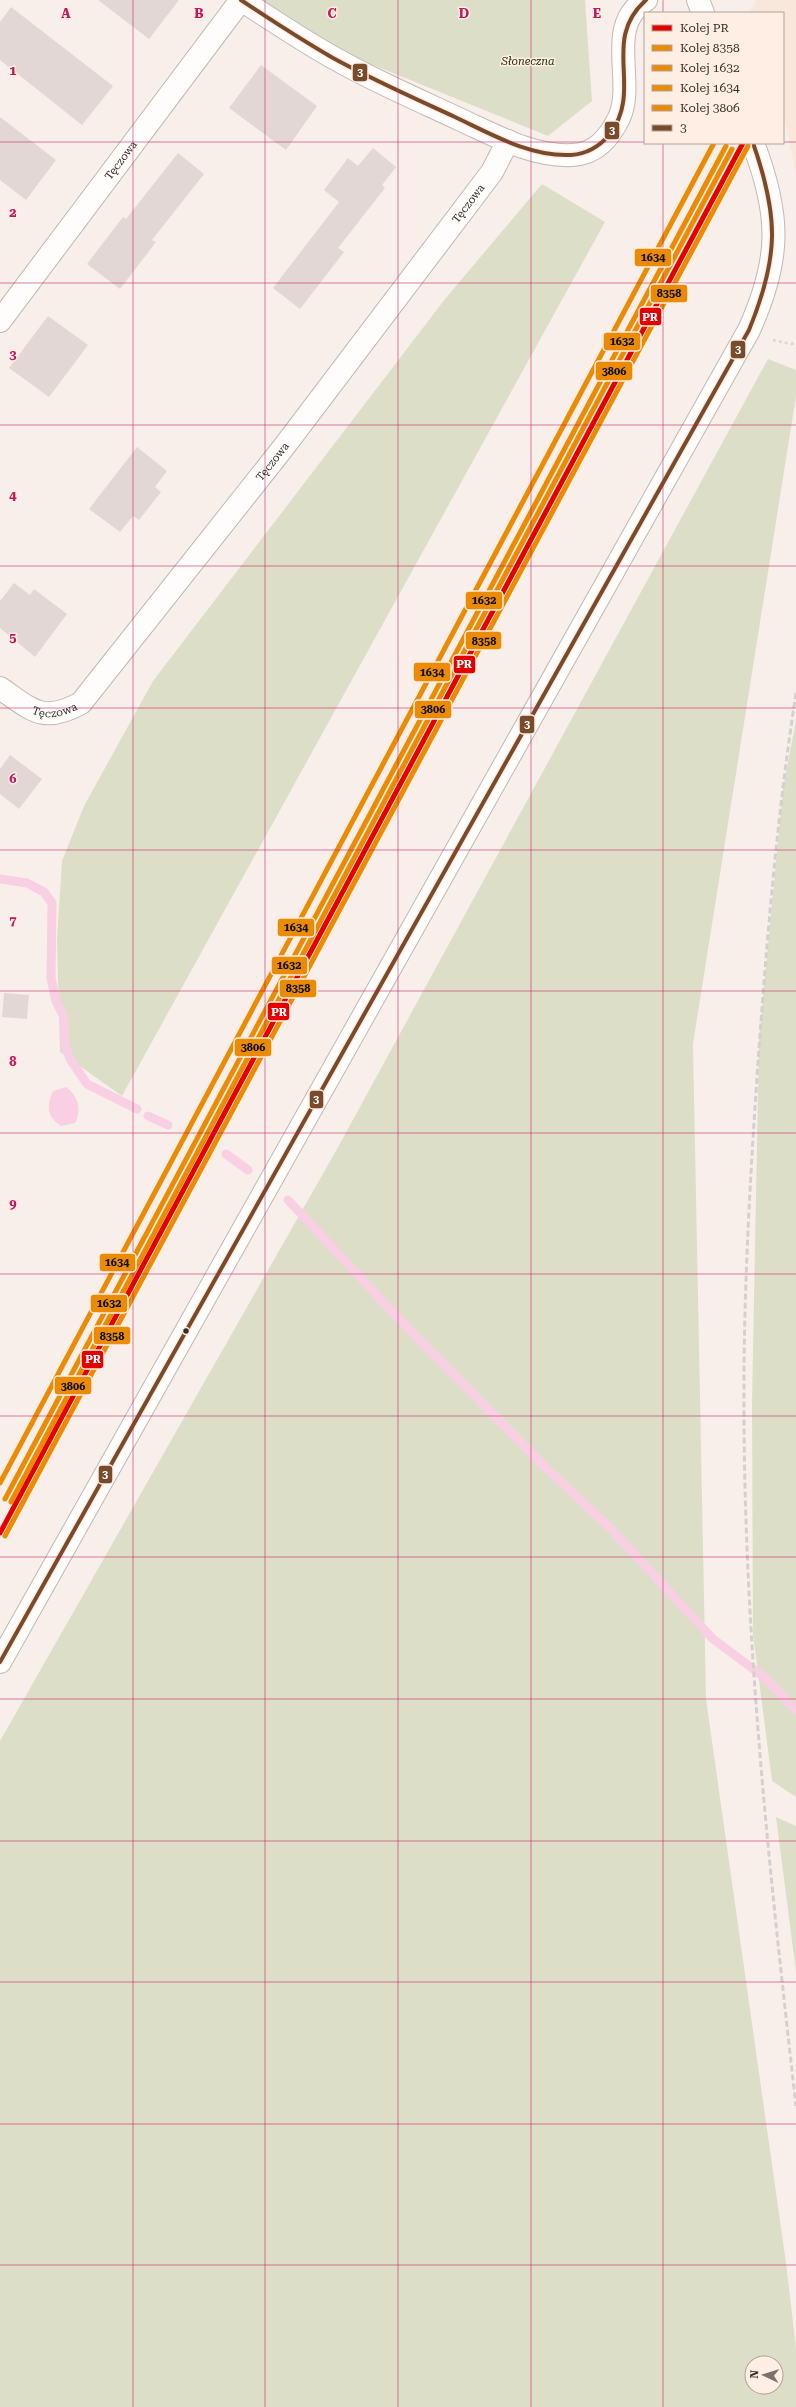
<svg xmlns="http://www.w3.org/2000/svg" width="796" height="2407" viewBox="0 0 796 2407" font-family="'Roboto Serif',serif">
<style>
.built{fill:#fae7db}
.green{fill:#dddec7;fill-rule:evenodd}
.water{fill:#f8cfe3}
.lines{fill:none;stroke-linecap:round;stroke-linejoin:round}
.stream{stroke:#f8cfe3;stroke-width:9}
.building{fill:#e2d7d4}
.minor-casing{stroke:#c1b8b3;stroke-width:24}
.path{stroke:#dad6d5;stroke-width:2.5;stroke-dasharray:3 3;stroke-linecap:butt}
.minor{stroke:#fefdfc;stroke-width:22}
.rail{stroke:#d3d0cf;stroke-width:3;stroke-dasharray:6 3;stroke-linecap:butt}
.bus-1-casing{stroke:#ffeee4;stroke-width:7}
.bus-1{stroke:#7a4b2a;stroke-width:4}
.rail-1-casing{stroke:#ffeee4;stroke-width:8}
.rail-2-casing{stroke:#ffeee4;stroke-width:8}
.rail-3-casing{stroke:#ffeee4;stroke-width:8}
.rail-4-casing{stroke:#ffeee4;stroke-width:8}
.rail-5-casing{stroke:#ffeee4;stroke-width:8}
.rail-1{stroke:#e50000;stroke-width:5}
.rail-2{stroke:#eb8b04;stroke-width:5}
.rail-3{stroke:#eb8b04;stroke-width:5}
.rail-4{stroke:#eb8b04;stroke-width:5}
.rail-5{stroke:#eb8b04;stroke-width:5}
.grid{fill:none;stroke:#c2185b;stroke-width:1;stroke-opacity:0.55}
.bus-dot{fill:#392f28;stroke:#ffeee4;stroke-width:1.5}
.labels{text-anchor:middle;stroke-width:3;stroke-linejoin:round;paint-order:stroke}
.park-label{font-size:11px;font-style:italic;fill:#252d04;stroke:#ffeee4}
.street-label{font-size:11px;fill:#392f28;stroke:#ffeee4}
.grid-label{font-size:13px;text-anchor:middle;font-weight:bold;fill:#c2185b;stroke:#ffeee4;stroke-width:3;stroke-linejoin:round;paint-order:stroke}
.line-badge{stroke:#ffeee4;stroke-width:1.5}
.badge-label{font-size:11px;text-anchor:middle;font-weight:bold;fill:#fff}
.pale-badge-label{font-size:11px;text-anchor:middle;font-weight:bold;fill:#111}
</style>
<rect width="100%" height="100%" fill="#f9efea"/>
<path class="built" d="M756 0H796V174L783 112V13H749Z"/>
<g class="green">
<path d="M258 0H585L592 101 548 136 351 56Z"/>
<path d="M542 184 605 222 122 1096 60 1052 57 940 62 861 84 806 153 681 445 299Z"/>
<path d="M768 359 796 370V396L693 1044 706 1699 786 2263 796 2348V2407H0V1741L337 1149ZM752 2363H776V2387H752Z"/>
<path d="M796 720V1797L772 1781 753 1634 752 1403 759 1040 783 789Z"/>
<path d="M776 1817 796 1826V1972Z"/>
</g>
<path class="water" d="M66 1087C78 1096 82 1109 75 1123L61 1126C47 1117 46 1106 53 1091Z"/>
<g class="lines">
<g class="stream">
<path d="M0 879 27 883 44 892 52 903 51 978 56 1001 64 1017 65 1045 70 1059 87 1084 137 1109"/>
<path d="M148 1116 168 1125"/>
<path d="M226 1154 248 1170"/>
<path d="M288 1200 399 1319 545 1467 609 1527 713 1639 764 1677 796 1710"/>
</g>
</g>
<g class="building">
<path d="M98 0H179L149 39Z"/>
<path d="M11 7 113 86 82 125 0 60V22Z"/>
<path d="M261 65 317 106 286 150 229 108Z"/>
<path d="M0 117 56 160 26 200 0 180Z"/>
<path d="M373 148 396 167 382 185 385 188 338 248 344 252 300 309 273 288 339 202 324 190 348 158 358 166Z"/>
<path d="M178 153 204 174 152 240 156 242 120 289 87 264 123 217 126 219Z"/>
<path d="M48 316 88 345 49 397 9 368Z"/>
<path d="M137 447 167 471 155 487 161 492 139 520 133 516 120 532 89 509Z"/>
<path d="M14 583 30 595 34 589 67 614 35 657 0 628V601Z"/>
<path d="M10 755 42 779 19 809 0 794V769Z"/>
<path d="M4 993 29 995 27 1019 2 1017Z"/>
</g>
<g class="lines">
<defs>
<g id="minor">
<path d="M698 0 703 13"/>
<path id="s1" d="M0 321 241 0C266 16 290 32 315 47 361 75 412 97 461 120 496 136 533 157 572 155 596 154 609 138 619 118 636 81 604 26 646 0"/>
<path id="s2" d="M0 688C32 710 43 724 81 703L283 448 492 172 508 141"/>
<path d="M0 1662 749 330C781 259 781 216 753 143"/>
</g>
</defs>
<use href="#minor" class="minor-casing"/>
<path class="path" d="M773 340 791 344 796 343"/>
<use href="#minor" class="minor"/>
<path class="rail" d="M796 693C777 816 767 938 758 1062 750 1180 743 1299 744 1417 745 1648 770 1877 796 2106"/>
<defs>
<g id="bus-1">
<path d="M241 0C271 20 302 40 333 58 373 80 414 98 455 117 491 134 530 157 571 155 587 154 600 146 610 134 644 88 600 41 646 0"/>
<path d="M0 1662 749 330C779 257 779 217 753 143"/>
</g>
</defs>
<use href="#bus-1" class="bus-1-casing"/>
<use href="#bus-1" class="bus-1"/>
<defs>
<path id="rail-1" d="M0 1533 743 143"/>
<path id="rail-2" d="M5 1536 748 146"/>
<path id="rail-3" d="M5 1499 726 146"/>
<path id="rail-4" d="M0 1483 714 143"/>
<path id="rail-5" d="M11 1502 732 149"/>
</defs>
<use href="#rail-1" class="rail-1-casing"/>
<use href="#rail-2" class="rail-2-casing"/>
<use href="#rail-3" class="rail-3-casing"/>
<use href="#rail-4" class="rail-4-casing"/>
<use href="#rail-5" class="rail-5-casing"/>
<use href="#rail-1" class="rail-1"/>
<use href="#rail-2" class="rail-2"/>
<use href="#rail-3" class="rail-3"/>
<use href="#rail-4" class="rail-4"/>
<use href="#rail-5" class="rail-5"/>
</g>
<path class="grid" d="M133 0V2407M265 0V2407M398 0V2407M531 0V2407M663 0V13M0 142H645M783 142H796M663 143V2407M0 283H796M0 425H796M0 566H796M0 708H796M0 850H796M0 991H796M0 1133H796M0 1274H796M0 1416H796M0 1557H796M0 1699H796M0 1841H796M0 1982H796M0 2124H796M0 2265H796"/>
<circle class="bus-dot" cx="186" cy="1331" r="3.5"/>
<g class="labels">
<g class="park-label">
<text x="528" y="65">Słoneczna</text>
</g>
<g class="street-label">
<text dy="4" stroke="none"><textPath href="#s1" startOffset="201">Tęczowa</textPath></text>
<text dy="4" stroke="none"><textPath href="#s2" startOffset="722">Tęczowa</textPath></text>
<text dy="4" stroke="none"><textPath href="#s2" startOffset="398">Tęczowa</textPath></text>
<text dy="4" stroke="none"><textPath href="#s2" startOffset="62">Tęczowa</textPath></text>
</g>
</g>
<g class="grid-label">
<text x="66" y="18">A</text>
<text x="199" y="18">B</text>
<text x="332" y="18">C</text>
<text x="464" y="18">D</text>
<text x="597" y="18">E</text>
<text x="13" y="75">1</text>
<text x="13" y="217">2</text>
<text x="13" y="359">3</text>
<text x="13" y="500">4</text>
<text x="13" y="642">5</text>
<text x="13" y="783">6</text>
<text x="13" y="925">7</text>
<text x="13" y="1066">8</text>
<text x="13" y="1208">9</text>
</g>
<g class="line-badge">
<rect x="352" y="63" width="16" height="19" rx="4" fill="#7a4b2a"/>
<rect x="604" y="121" width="16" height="19" rx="4" fill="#7a4b2a"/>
<rect x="634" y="248" width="38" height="19" rx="4" fill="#eb8b04"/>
<rect x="650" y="284" width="38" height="19" rx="4" fill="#eb8b04"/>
<rect x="639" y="307" width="23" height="19" rx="4" fill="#e50000"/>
<rect x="603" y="332" width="38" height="19" rx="4" fill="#eb8b04"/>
<rect x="730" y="340" width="16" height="19" rx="4" fill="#7a4b2a"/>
<rect x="595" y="361" width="38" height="20" rx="4" fill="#eb8b04"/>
<rect x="465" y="591" width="38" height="19" rx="4" fill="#eb8b04"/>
<rect x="465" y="631" width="37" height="19" rx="4" fill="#eb8b04"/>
<rect x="453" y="655" width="23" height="19" rx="4" fill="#e50000"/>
<rect x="413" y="662" width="38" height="20" rx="4" fill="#eb8b04"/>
<rect x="414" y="700" width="38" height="19" rx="4" fill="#eb8b04"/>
<rect x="519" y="715" width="16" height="19" rx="4" fill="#7a4b2a"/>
<rect x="277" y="918" width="38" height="19" rx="4" fill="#eb8b04"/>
<rect x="271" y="956" width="37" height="19" rx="4" fill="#eb8b04"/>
<rect x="279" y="979" width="38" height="19" rx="4" fill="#eb8b04"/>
<rect x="267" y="1002" width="23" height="19" rx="4" fill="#e50000"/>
<rect x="234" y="1038" width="38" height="19" rx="4" fill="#eb8b04"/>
<rect x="309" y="1090" width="15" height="19" rx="4" fill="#7a4b2a"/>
<rect x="99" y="1253" width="37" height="19" rx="4" fill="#eb8b04"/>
<rect x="90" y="1294" width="38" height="19" rx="4" fill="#eb8b04"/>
<rect x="93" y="1326" width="38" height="19" rx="4" fill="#eb8b04"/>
<rect x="81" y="1350" width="23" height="19" rx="4" fill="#e50000"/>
<rect x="54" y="1376" width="38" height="19" rx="4" fill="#eb8b04"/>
<rect x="98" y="1465" width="15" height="19" rx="4" fill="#7a4b2a"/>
</g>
<g class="badge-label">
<text x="360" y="76">3</text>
<text x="612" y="134">3</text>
<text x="650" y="321">PR</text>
<text x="738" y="353">3</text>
<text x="464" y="668">PR</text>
<text x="527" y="728">3</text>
<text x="279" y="1016">PR</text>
<text x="316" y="1103">3</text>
<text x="93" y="1363">PR</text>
<text x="105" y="1478">3</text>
</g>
<g class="pale-badge-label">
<text x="653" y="261">1634</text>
<text x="669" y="297">8358</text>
<text x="622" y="345">1632</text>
<text x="614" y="375">3806</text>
<text x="484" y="604">1632</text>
<text x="484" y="645">8358</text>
<text x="432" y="676">1634</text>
<text x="433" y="713">3806</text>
<text x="296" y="931">1634</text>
<text x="289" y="969">1632</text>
<text x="298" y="992">8358</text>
<text x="253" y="1051">3806</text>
<text x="117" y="1266">1634</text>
<text x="109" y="1307">1632</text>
<text x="112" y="1340">8358</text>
<text x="73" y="1390">3806</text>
</g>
<rect x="644" y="12" width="140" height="132" fill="#ffeee4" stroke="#b0a299"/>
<rect x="652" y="25" width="20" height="6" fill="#e50000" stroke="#b0a299"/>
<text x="680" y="32" font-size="12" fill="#392f28">Kolej PR</text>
<rect x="652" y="45" width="20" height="6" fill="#eb8b04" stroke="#b0a299"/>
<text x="680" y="52" font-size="12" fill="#392f28">Kolej 8358</text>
<rect x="652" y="65" width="20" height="6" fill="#eb8b04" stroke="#b0a299"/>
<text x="680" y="72" font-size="12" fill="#392f28">Kolej 1632</text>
<rect x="652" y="85" width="20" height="6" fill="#eb8b04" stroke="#b0a299"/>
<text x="680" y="92" font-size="12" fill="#392f28">Kolej 1634</text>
<rect x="652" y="105" width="20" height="6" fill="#eb8b04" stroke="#b0a299"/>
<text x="680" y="112" font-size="12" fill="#392f28">Kolej 3806</text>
<rect x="652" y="125" width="20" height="6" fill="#7a4b2a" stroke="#b0a299"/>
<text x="680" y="132" font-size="12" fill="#392f28">3</text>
<g transform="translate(764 2375) rotate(274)"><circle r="19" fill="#ffeee4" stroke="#b0a299"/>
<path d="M0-3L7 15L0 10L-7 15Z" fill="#7c726c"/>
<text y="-6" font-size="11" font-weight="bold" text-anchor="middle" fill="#392f28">N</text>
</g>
</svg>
